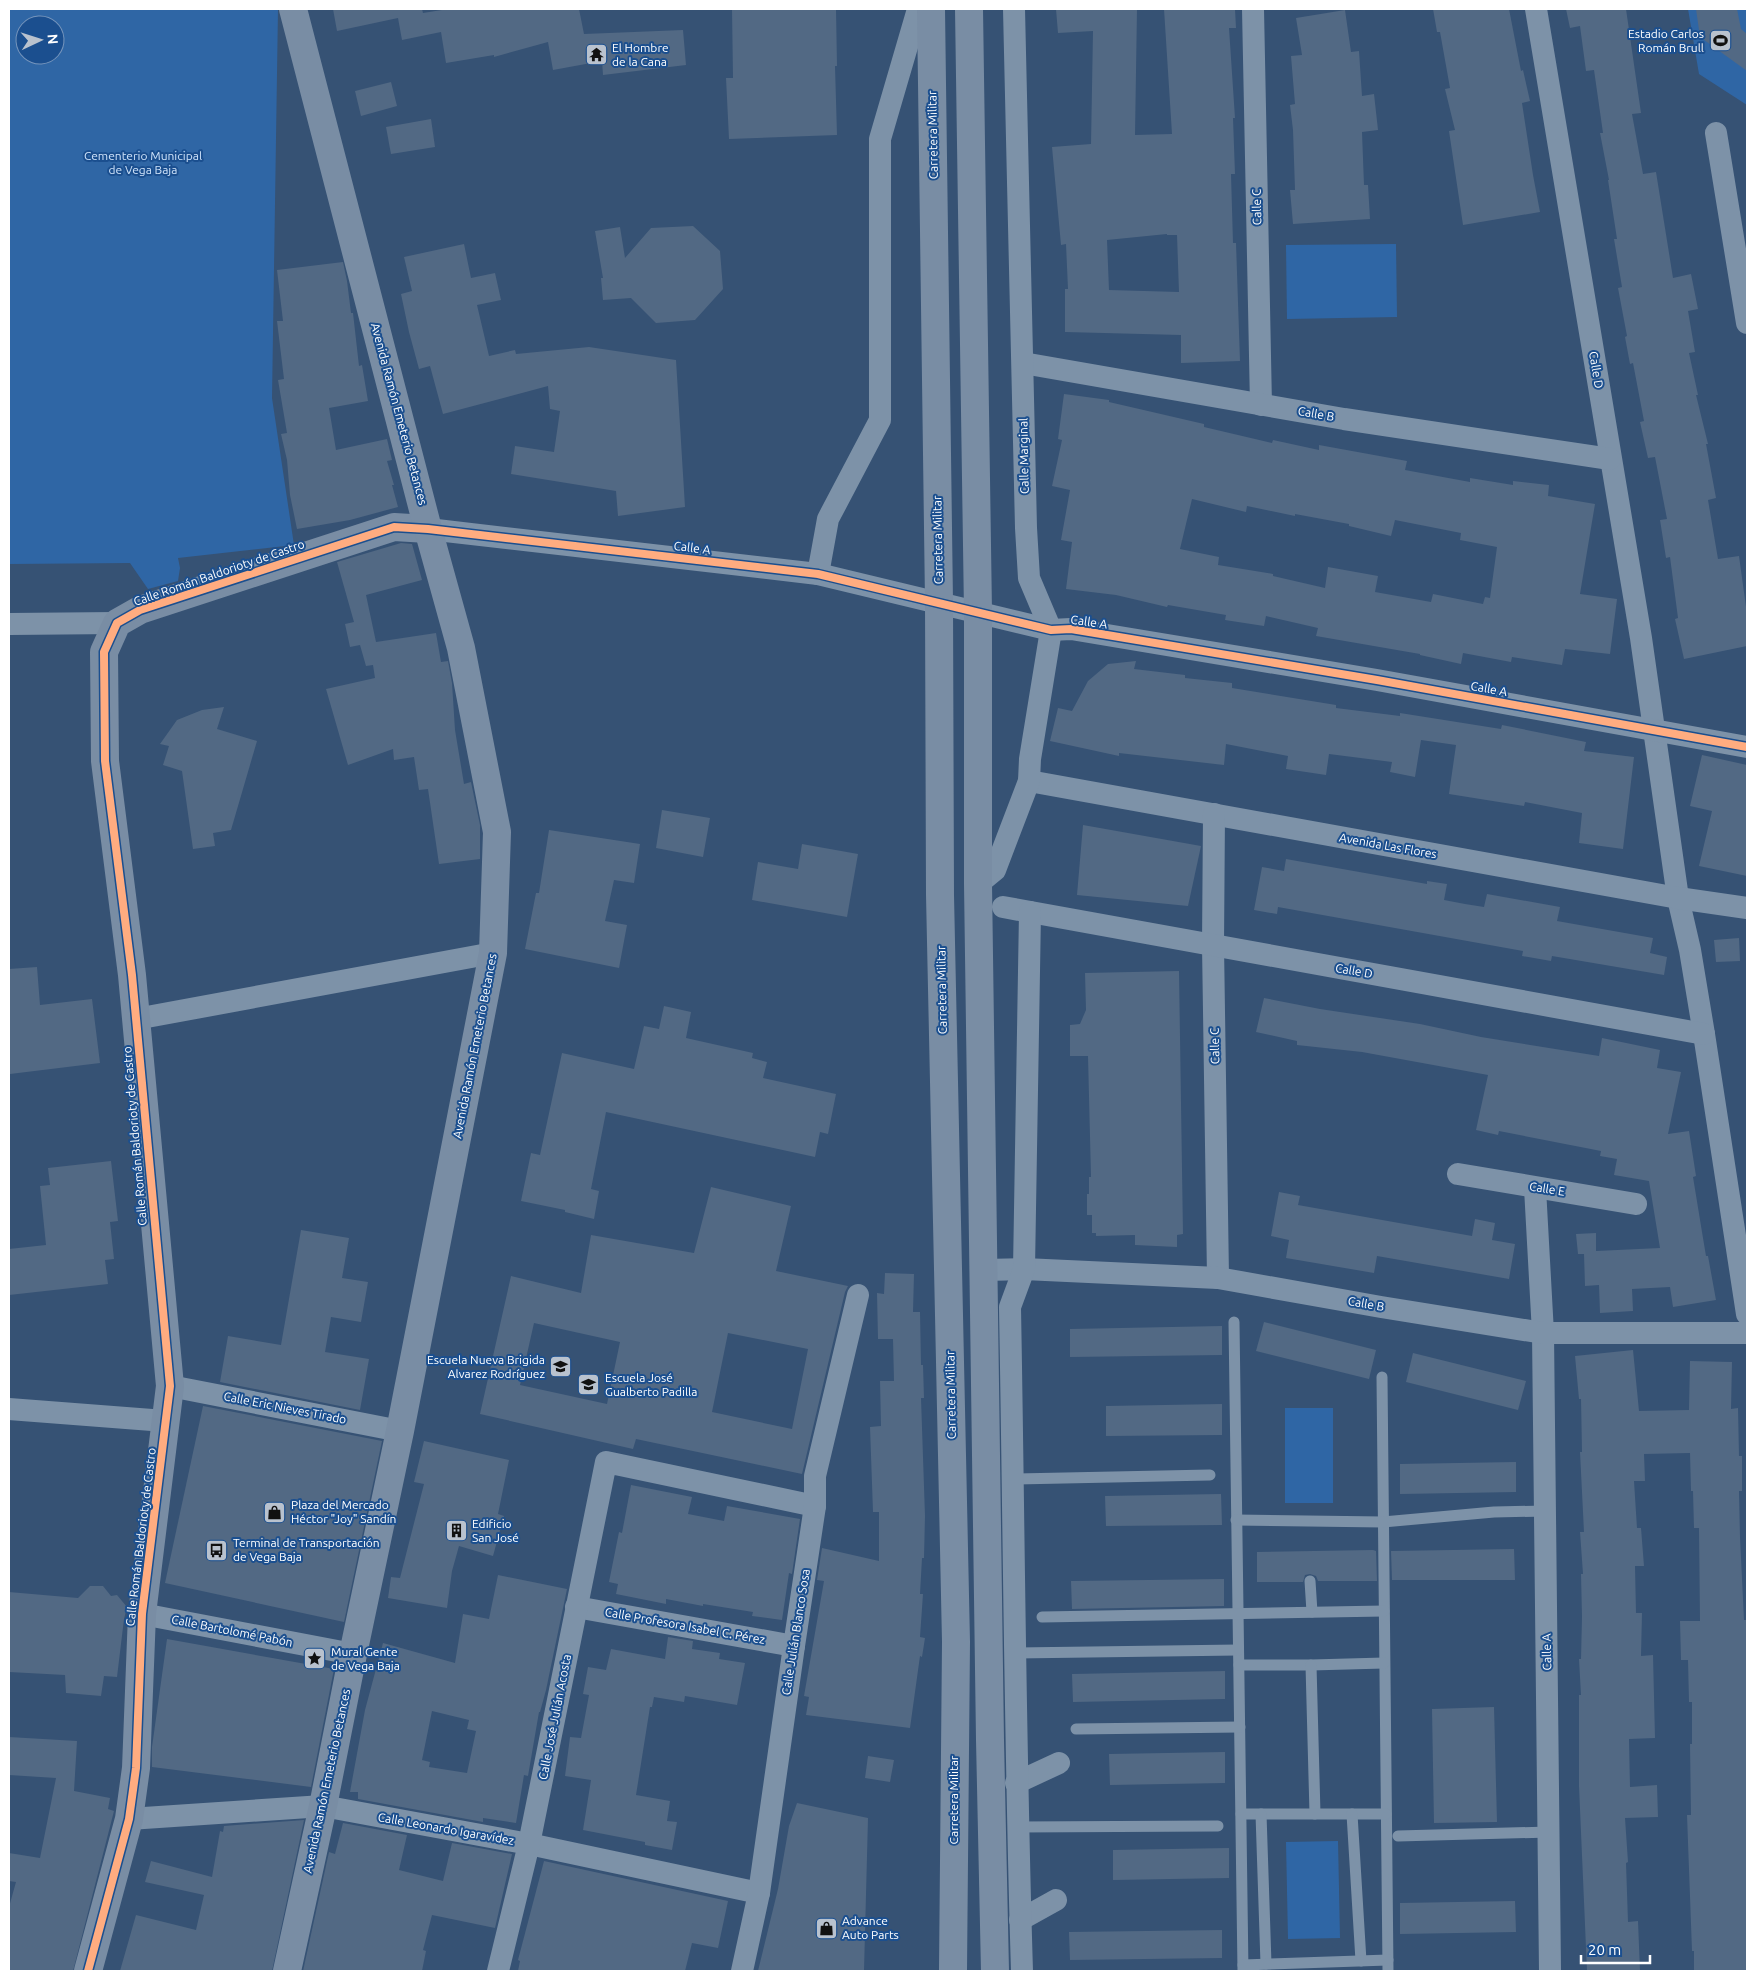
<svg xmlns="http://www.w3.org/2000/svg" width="1756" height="1980" viewBox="0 0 1756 1980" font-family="Ubuntu,sans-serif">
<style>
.green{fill:#2f66a5;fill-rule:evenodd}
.building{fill:#526984;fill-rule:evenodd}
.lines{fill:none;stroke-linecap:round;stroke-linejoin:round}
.lane{stroke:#7d92a8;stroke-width:11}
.street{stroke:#7d92a8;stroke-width:22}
.secondary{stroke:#798da4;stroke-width:28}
.cycleway-casing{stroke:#1b4f8f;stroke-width:11}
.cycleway{stroke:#ffac80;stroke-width:8}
.labels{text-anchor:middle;stroke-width:4;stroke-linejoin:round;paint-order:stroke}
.poi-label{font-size:12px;fill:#fff;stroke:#1b4f8f;text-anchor:start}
.street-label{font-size:12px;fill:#fff;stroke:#1b4f8f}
.park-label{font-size:12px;fill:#cfe3fa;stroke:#1b4f8f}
</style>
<rect width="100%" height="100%" fill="#365274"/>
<g class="green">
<path d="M9 9H278L272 398 294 545 178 558 180 568 178 581 148 589 130 563 9 564ZM25 25H55V55H25Z"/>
<path d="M1688 9H1747V105L1699 74Z"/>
<path d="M1396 244 1397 317 1287 319 1286 245Z"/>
<rect x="1285" y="1408" width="48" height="95"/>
<path d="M1338 1841 1340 1938 1288 1939 1286 1842Z"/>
</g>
<g class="building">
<path d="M333 9H422L423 13 448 9H579L584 34 683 30 686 65 603 75 602 61 553 70 548 42 494 57V55L446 63 441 32 402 40 398 18 337 31Z"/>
<path d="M732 9H836L837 66H835L837 135 729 139 726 78H733Z"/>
<path d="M1056 9H1137L1135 135 1172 134 1164 9H1235L1236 28H1229L1235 118H1233L1235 174H1231L1233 243H1236L1240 361 1181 363V335L1065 332V289H1068L1066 244 1061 245 1052 147 1091 144 1093 31 1058 33ZM1167 234V235H1177L1179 292 1109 290 1107 240Z"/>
<path d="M1433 9H1509L1521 71 1523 70 1530 101 1522 103 1533 175 1540 212 1463 225 1449 131 1455 130 1445 89 1450 88 1440 32H1437Z"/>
<path d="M1566 9H1626L1641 113 1632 114 1643 174 1656 172 1673 278 1691 274 1698 309 1688 311 1695 352 1689 353 1698 395H1696L1708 444H1706L1716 498 1708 500 1718 559 1739 556 1747 614V646L1684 659 1675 619 1678 618 1670 557 1666 558 1660 520 1667 519 1655 457 1648 458 1640 422 1644 421 1633 363 1630 364 1625 337 1627 336 1618 288 1622 287 1614 239H1617L1608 180H1609L1600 133H1603L1594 70 1586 71 1580 26 1570 28Z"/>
<path d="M1696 9H1737L1741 29 1747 34V71L1700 37Z"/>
<path d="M1345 10 1351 52 1359 51 1362 96 1374 94 1378 130 1362 132 1364 185H1368L1370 219 1293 224 1290 190H1295L1293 130 1290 105 1295 104 1291 56 1302 55 1296 18Z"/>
<path d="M391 82 397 106 361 116 355 91Z"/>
<path d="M431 119 435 147 391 154 386 127Z"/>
<path d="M693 226 720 251 723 289 695 320 656 323 631 298 603 300 601 278H603L595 231 620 227 625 258 651 228Z"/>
<path d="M464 244 471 278 495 273 501 300 477 305 489 356 515 350 516 354 589 347 676 360 685 507 618 516 616 491 511 474 515 446 554 452 560 411 550 409 548 386 443 414 430 366 419 369 409 332 401 294 412 291 404 257Z"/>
<path d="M343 262 347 281 351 313H353L359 366 362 365 368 401 329 408 336 450 387 439 392 460 387 461 394 485H392L398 507 350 520 297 529 290 495 287 460 281 434 287 433 278 380 284 379 277 321H283L277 270Z"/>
<path d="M1064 394 1109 400V402L1204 424V427L1272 443 1273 440 1319 450V445L1407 461 1405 470 1470 482V478L1513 485V481L1549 485 1548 496 1595 504 1580 594 1617 599 1610 654 1565 649 1562 665 1512 657 1511 662 1463 653 1461 664 1420 655V654L1316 636 1318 628 1266 616 1264 626 1225 620 1226 615 1168 605 1167 607 1116 595 1066 589 1072 542 1061 540 1070 490 1052 486 1062 440 1058 439ZM1192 499 1246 512 1247 506 1295 516V514L1349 524V526L1391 536 1395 520 1461 533 1460 540 1497 547 1490 598 1485 597 1483 604 1433 594 1431 602 1375 592 1378 576 1328 567 1325 588 1273 576V574L1218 565 1219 557 1180 549Z"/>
<path d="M401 543 412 544 422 580 366 595 376 642 436 633 441 662 448 661 452 683 455 730 464 784 471 782 480 825V859L439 864 428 789 419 790 414 757 394 760 393 749 348 765 326 689 375 678 373 665 366 666 360 645 350 647 345 624 354 622 337 562Z"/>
<path d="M1136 661 1134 669 1185 675V678L1232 683V688L1336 705V708L1400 716V713L1501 729 1502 725 1586 742 1584 751 1634 757 1623 849 1579 843 1582 813 1525 802 1524 806 1449 794 1456 745 1421 740 1415 777 1390 772 1392 762 1329 754 1326 775 1286 769 1288 756 1226 744 1224 765 1119 753V756L1050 741 1058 708 1072 711 1088 681 1108 664Z"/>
<path d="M224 707 217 729 257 741 231 830 213 833 215 846 193 849 182 771 163 765 169 746 160 744 177 720 202 710Z"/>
<path d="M1702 755 1747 765V876L1699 866 1712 811 1690 806Z"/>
<path d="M662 810 710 818 703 857 656 848Z"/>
<path d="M1083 825 1201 846 1188 906 1077 895Z"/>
<path d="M549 830 640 844 634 883 614 880 605 921 627 925 619 968 525 949 536 893H539Z"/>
<path d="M802 844 858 854 847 917 752 900 758 862 798 869Z"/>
<path d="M1286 859 1427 884V881L1447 884 1444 900 1465 904 1484 907 1487 894 1560 907 1557 921 1653 938 1650 953 1667 957 1664 975 1552 956 1551 961 1522 956 1523 951 1278 907 1277 914 1254 910 1262 867 1284 871Z"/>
<path d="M1739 938 1740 961 1716 962 1714 940Z"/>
<path d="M37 967 40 1005 92 999 100 1063 10 1074 9 969Z"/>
<path d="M1179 971 1183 1234 1177 1235V1247L1135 1245V1235L1096 1236V1233H1092V1215H1087V1194H1089V1177H1091L1088 1056H1070V1025L1080 1024 1086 1010 1085 973Z"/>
<path d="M1264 998 1320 1009 1420 1024 1481 1037 1599 1056 1602 1038 1660 1050 1657 1068 1681 1072 1668 1134 1689 1131 1696 1176 1693 1177 1702 1232 1706 1256H1708L1716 1300 1673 1307 1670 1287 1632 1289 1633 1311 1600 1313 1599 1285 1585 1286 1584 1254H1578L1576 1234 1596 1233V1251L1660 1248 1649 1181 1614 1175 1617 1159 1600 1156 1601 1151 1499 1131 1498 1135 1476 1130 1488 1075 1362 1052 1297 1045V1041L1256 1032Z"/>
<path d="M664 1006 691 1012 686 1038 753 1053 752 1058 767 1062 763 1078 836 1094 828 1134 820 1132 815 1157 606 1112 591 1189 599 1191 594 1219 565 1212V1210L521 1201 531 1153 540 1155 562 1053 634 1069 644 1026 659 1029Z"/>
<path d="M111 1161 118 1221 110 1222 114 1259 105 1260 108 1284 9 1295V1249L46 1245 40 1186 50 1185 48 1168Z"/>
<path d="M711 1187 791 1206 776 1271 848 1286 845 1292 802 1474 636 1439 633 1449 480 1414 511 1276 581 1293 591 1235 694 1253ZM534 1323 620 1342 607 1404 520 1385ZM728 1333 808 1349 792 1429 712 1412Z"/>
<path d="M1279 1192 1300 1196 1298 1205 1472 1236 1475 1219 1495 1223 1492 1240 1515 1244 1509 1279 1377 1256 1374 1273 1286 1258 1289 1240 1271 1236Z"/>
<path d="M301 1230 349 1238 342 1278 368 1282 361 1322 331 1317 325 1352 369 1359 360 1410 220 1382 228 1336 281 1345Z"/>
<path d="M885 1273 914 1274 913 1312H920L921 1365H923L924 1398H921L925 1516 924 1558H922L920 1594H923L920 1637 925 1638 922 1657 920 1656 910 1728 806 1715 809 1697 804 1696 824 1581 817 1580 822 1548 879 1561V1512H873L870 1427 881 1426 880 1381H894L893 1339H878L877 1293 884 1294Z"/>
<path d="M1264 1322 1376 1350 1369 1379 1256 1351Z"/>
<path d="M1222 1326V1355L1070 1357V1329Z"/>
<path d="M1633 1350 1639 1411 1689 1410 1690 1361 1732 1362 1731 1409 1738 1408 1739 1456H1742V1491H1739L1740 1537 1744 1620H1747V1971H1694V1951H1692L1687 1815H1691L1690 1744H1692V1702H1689L1688 1660H1681L1680 1621H1700L1699 1528H1694L1693 1491H1691L1690 1453 1644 1454 1645 1481H1634L1637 1528H1641L1644 1566H1635L1636 1613H1642L1641 1656 1653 1655 1655 1738 1629 1739 1630 1787 1657 1785 1658 1817 1625 1818 1628 1862 1626 1863 1628 1922 1638 1921 1640 1971H1587L1579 1786V1695H1581L1579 1659H1581L1582 1617 1581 1574H1583L1580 1532H1584L1580 1452H1582L1581 1399H1579L1575 1356Z"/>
<path d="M1413 1353 1526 1381 1518 1410 1406 1382Z"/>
<path d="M1222 1404V1435L1106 1436V1406Z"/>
<path d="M203 1406 382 1441 344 1622 165 1583Z"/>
<path d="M424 1441 509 1460 498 1514 504 1516 493 1556 459 1546 452 1571 447 1608 388 1598 391 1577 400 1578 424 1484 414 1482Z"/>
<path d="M1516 1462V1492L1400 1494V1464Z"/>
<path d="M631 1485 692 1497 688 1514 724 1521 727 1506 800 1519 792 1574 789 1573 782 1620 752 1616 753 1612 703 1604V1606L666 1599V1604L616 1594 618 1584 609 1582 619 1532 622 1533Z"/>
<path d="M1221 1494 1222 1525 1106 1526 1105 1496Z"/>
<path d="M1514 1549 1515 1580H1392L1391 1551Z"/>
<path d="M1373 1550 1376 1551 1377 1581H1318L1316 1576 1310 1574 1305 1575 1303 1582H1257V1552Z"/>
<path d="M498 1575 567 1589 546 1690 540 1712H539L528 1776 524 1775 516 1823 483 1818V1822L358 1799V1792H350L365 1710 383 1643 455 1663 463 1614 489 1619ZM432 1711 469 1720 467 1729 476 1731 467 1773 429 1767 430 1762 422 1760Z"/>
<path d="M1224 1579V1606L1072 1609 1071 1581Z"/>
<path d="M90 1586H103L111 1596 117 1595 127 1607 124 1619 117 1677 104 1676 101 1696 66 1693 65 1675 9 1672V1592L78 1598Z"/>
<path d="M668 1637 693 1641 692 1649 720 1653 719 1659 745 1663 737 1705 685 1696 684 1702 654 1697 652 1707H650L636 1795 670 1801 667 1821 677 1822 672 1850 645 1845V1842L583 1830 591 1780 565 1776 570 1737 581 1738 589 1695 583 1694 588 1667 606 1670 611 1649 665 1659Z"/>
<path d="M167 1639 334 1669 311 1787 152 1767V1747Z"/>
<path d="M1225 1671V1699L1073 1702 1072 1674Z"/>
<path d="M1494 1707 1497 1822 1434 1823 1432 1709Z"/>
<path d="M9 1737 77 1741 74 1791 110 1798 108 1809 114 1811 73 1971H9V1907L16 1882 9 1881V1853L40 1858 56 1778 9 1775Z"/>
<path d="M1225 1752V1783L1110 1785 1109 1754Z"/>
<path d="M868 1756 894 1760 890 1782 865 1778Z"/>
<path d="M797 1803 868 1818 864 1971H758L778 1889 789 1826Z"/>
<path d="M304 1820 272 1971H120L136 1915 196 1930 204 1895 145 1882 151 1861 212 1877 220 1831 223 1832 224 1826Z"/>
<path d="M343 1823 407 1835 399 1870 443 1881 452 1843 512 1854 495 1928 432 1915 423 1950 426 1951 422 1971H303L329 1852 335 1854Z"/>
<path d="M1229 1848V1878L1113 1880V1850Z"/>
<path d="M544 1861 728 1901 718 1948 692 1943 685 1971H518L520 1961 518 1960Z"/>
<path d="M1515 1901 1516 1932 1400 1934V1903Z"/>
<path d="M1222 1930V1958L1070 1960 1069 1932Z"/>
</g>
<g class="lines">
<g class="lane">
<path d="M1234 1322 1243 1971"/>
<path d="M1382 1377 1388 1971"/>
<path d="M1013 1479 1210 1475"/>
<path d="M1236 1520 1383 1522 1494 1512 1545 1511"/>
<path d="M1310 1581 1312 1612"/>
<path d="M1042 1617 1384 1611"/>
<path d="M1016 1653 1238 1650"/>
<path d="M1239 1665H1311L1384 1663"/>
<path d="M1311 1665 1315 1814"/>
<path d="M1076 1729 1240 1727"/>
<path d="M1241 1814H1386"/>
<path d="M1261 1814 1266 1964"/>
<path d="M1352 1814 1361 1961"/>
<path d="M1017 1827 1218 1826"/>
<path d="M1398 1836 1549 1832"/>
<path d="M1243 1965 1388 1960"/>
</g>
<g class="street">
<path d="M1253 9 1261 405"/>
<path d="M1536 9 1641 638 1678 898 1690 950 1704 1034 1747 1314"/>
<path d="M1716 133 1747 323"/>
<path d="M1023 363 1344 419 1610 459"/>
<path d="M428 529 818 574 1051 630 1071 629 1377 680 1747 747"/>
<path d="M818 574 828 519 880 420V139L918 9"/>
<path d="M9 624 117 623"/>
<path d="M1029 781 1678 898 1747 908"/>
<path d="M1214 814 1213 945 1218 1278"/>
<path d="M978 884 995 870 1029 781 1030 759 1051 630 1029 578 1026 528 1014 9"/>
<path d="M1003 907 1704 1034"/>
<path d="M136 1019 493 953"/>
<path d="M1458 1174 1636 1204"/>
<path d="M1535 1188 1543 1333 1550 1971"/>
<path d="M985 1270 1024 1269 1218 1278 1381 1307 1543 1333H1747"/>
<path d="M170 1386 400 1431"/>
<path d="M9 1409 165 1421"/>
<path d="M576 1607 794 1646"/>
<path d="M142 1614 353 1654"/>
<path d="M1016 1783 1059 1763"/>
<path d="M129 1819 323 1806 529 1844 759 1893"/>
<path d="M1020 1920 1056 1900"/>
<path d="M498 1971 529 1844 606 1462 815 1506"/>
<path d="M742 1971 759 1893 794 1646 815 1506V1476L858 1295"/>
<path d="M1022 1971C1015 1750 1014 1529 1010 1307L1024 1269 1030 912"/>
</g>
<g class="secondary">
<path d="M931 9 939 602 940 895 956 1642 953 1971"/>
<path d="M969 9 978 612V884L990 1740 995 1971"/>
<path d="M88 1971 129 1819 136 1768 142 1614 170 1386 132 975 105 761 104 652 117 623 140 610 394 527 428 529"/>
<path d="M287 1971 323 1806 353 1654 400 1431 493 953 497 832 461 648 428 529 293 9"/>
</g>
<defs>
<path id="cycleway" d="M88 1971 129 1819 136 1768 142 1614 170 1386 132 975 105 761 104 652 117 623 140 610 394 527 428 529 818 574 1051 630 1071 629 1377 680 1747 747"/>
</defs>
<use href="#cycleway" class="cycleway-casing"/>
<use href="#cycleway" class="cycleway"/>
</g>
<defs>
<symbol id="stadium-square" viewBox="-11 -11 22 22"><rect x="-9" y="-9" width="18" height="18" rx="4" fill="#b9c2ce" stroke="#1b4f8f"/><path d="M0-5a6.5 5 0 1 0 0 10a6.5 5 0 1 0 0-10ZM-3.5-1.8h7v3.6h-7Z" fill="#111"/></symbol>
<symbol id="temple-square" viewBox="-11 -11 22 22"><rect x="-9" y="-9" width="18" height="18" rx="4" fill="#b9c2ce" stroke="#1b4f8f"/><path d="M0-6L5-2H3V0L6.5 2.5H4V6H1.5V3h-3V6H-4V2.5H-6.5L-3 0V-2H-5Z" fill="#111"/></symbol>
<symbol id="school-square" viewBox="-11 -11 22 22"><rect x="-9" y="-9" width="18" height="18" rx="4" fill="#b9c2ce" stroke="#1b4f8f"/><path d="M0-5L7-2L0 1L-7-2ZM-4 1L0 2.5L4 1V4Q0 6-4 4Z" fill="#111"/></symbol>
<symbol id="shop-square" viewBox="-11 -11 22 22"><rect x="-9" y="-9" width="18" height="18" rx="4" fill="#b9c2ce" stroke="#1b4f8f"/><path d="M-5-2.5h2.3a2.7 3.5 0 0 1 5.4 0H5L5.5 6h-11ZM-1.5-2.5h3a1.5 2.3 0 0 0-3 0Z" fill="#111"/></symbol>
<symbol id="building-square" viewBox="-11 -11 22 22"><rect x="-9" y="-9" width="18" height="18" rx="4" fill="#b9c2ce" stroke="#1b4f8f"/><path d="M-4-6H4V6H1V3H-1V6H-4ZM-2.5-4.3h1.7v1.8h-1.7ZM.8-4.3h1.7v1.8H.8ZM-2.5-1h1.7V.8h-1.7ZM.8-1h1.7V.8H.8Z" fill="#111"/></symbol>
<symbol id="bus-square" viewBox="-11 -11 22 22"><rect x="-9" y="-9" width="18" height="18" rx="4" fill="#b9c2ce" stroke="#1b4f8f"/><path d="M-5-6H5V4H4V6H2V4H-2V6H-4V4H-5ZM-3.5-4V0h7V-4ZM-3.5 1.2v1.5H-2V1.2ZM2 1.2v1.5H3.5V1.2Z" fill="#111"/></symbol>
<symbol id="sight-square" viewBox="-11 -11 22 22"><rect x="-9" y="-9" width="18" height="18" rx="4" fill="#b9c2ce" stroke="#1b4f8f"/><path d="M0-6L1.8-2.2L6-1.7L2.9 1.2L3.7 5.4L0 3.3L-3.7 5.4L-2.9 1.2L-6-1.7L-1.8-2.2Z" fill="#111"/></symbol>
</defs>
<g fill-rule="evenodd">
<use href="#stadium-square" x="1708" y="28" width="25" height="25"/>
<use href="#temple-square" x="584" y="42" width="25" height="25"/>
<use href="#school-square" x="548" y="1354" width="25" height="25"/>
<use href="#school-square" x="576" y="1372" width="25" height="25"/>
<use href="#shop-square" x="262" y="1500" width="25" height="25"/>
<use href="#building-square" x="444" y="1518" width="25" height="25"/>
<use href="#bus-square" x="204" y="1538" width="25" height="25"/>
<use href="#sight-square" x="302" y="1646" width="25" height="25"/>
<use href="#shop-square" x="814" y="1916" width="25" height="25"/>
</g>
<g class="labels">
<g class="poi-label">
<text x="1704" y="38" text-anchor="end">Estadio Carlos<tspan x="1704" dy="14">Román Brull</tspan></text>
<text x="612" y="52">El Hombre<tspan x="612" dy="14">de la Cana</tspan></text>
<text x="545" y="1364" text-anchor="end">Escuela Nueva Brigida<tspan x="545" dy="14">Alvarez Rodríguez</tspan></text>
<text x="605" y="1382">Escuela José<tspan x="605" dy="14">Gualberto Padilla</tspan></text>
<text x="291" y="1509">Plaza del Mercado<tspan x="291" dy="14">Héctor "Joy" Sandín</tspan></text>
<text x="472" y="1528">Edificio<tspan x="472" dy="14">San José</tspan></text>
<text x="233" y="1547">Terminal de Transportación<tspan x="233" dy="14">de Vega Baja</tspan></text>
<text x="331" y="1656">Mural Gente<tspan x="331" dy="14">de Vega Baja</tspan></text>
<text x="842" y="1925">Advance<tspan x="842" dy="14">Auto Parts</tspan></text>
</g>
<g class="street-label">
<text transform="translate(933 135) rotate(-91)" y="4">Carretera Militar</text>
<text transform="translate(1257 207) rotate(-91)" y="4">Calle C</text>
<text transform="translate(1596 370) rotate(81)" y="4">Calle D</text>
<text transform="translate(399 414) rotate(75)" y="4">Avenida Ramón Emeterio Betances</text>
<text transform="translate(1316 414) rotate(10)" y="4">Calle B</text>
<text transform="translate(1024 456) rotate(-91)" y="4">Calle Marginal</text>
<text transform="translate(938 540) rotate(-91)" y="4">Carretera Militar</text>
<text transform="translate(692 548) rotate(7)" y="4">Calle A</text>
<text transform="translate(219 573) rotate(-19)" y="4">Calle Román Baldorioty de Castro</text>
<text transform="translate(1089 622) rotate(8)" y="4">Calle A</text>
<text transform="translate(1489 689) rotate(10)" y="4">Calle A</text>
<text transform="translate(1388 846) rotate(10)" y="4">Avenida Las Flores</text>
<text transform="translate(1354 971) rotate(10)" y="4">Calle D</text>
<text transform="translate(942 990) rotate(-91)" y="4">Carretera Militar</text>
<text transform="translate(475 1046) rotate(-79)" y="4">Avenida Ramón Emeterio Betances</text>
<text transform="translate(1215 1046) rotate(-91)" y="4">Calle C</text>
<text transform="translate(135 1136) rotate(-95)" y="4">Calle Román Baldorioty de Castro</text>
<text transform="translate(1547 1189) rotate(9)" y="4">Calle E</text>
<text transform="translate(1366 1304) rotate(10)" y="4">Calle B</text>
<text transform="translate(951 1395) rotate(-91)" y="4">Carretera Militar</text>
<text transform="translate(285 1408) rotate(11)" y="4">Calle Eric Nieves Tirado</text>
<text transform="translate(141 1537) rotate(-83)" y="4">Calle Román Baldorioty de Castro</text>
<text transform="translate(685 1626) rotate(10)" y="4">Calle Profesora Isabel C. Pérez</text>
<text transform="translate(232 1631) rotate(11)" y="4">Calle Bartolomé Pabón</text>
<text transform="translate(796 1632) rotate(-81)" y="4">Calle Julián Blanco Sosa</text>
<text transform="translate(1547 1652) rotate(-91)" y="4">Calle A</text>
<text transform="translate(555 1717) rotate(-79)" y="4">Calle José Julián Acosta</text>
<text transform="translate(327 1781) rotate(-78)" y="4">Avenida Ramón Emeterio Betances</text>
<text transform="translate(954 1800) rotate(-90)" y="4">Carretera Militar</text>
<text transform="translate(446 1829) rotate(10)" y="4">Calle Leonardo Igaravídez</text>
</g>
<g class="park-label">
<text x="143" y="160">Cementerio Municipal<tspan x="143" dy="14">de Vega Baja</tspan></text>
</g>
</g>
<rect width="1756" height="1980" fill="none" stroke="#ffffff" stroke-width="20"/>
<g transform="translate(40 40) rotate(86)"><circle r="24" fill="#1b4f8f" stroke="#7695bc"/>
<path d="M0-4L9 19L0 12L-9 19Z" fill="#b9c2ce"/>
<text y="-8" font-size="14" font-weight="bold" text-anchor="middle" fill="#ffffff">N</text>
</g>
<path d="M1581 1955v8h69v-8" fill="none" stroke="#ffffff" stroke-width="2.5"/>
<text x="1588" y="1955" font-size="15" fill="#ffffff" stroke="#1b4f8f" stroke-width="4" paint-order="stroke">20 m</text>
</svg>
